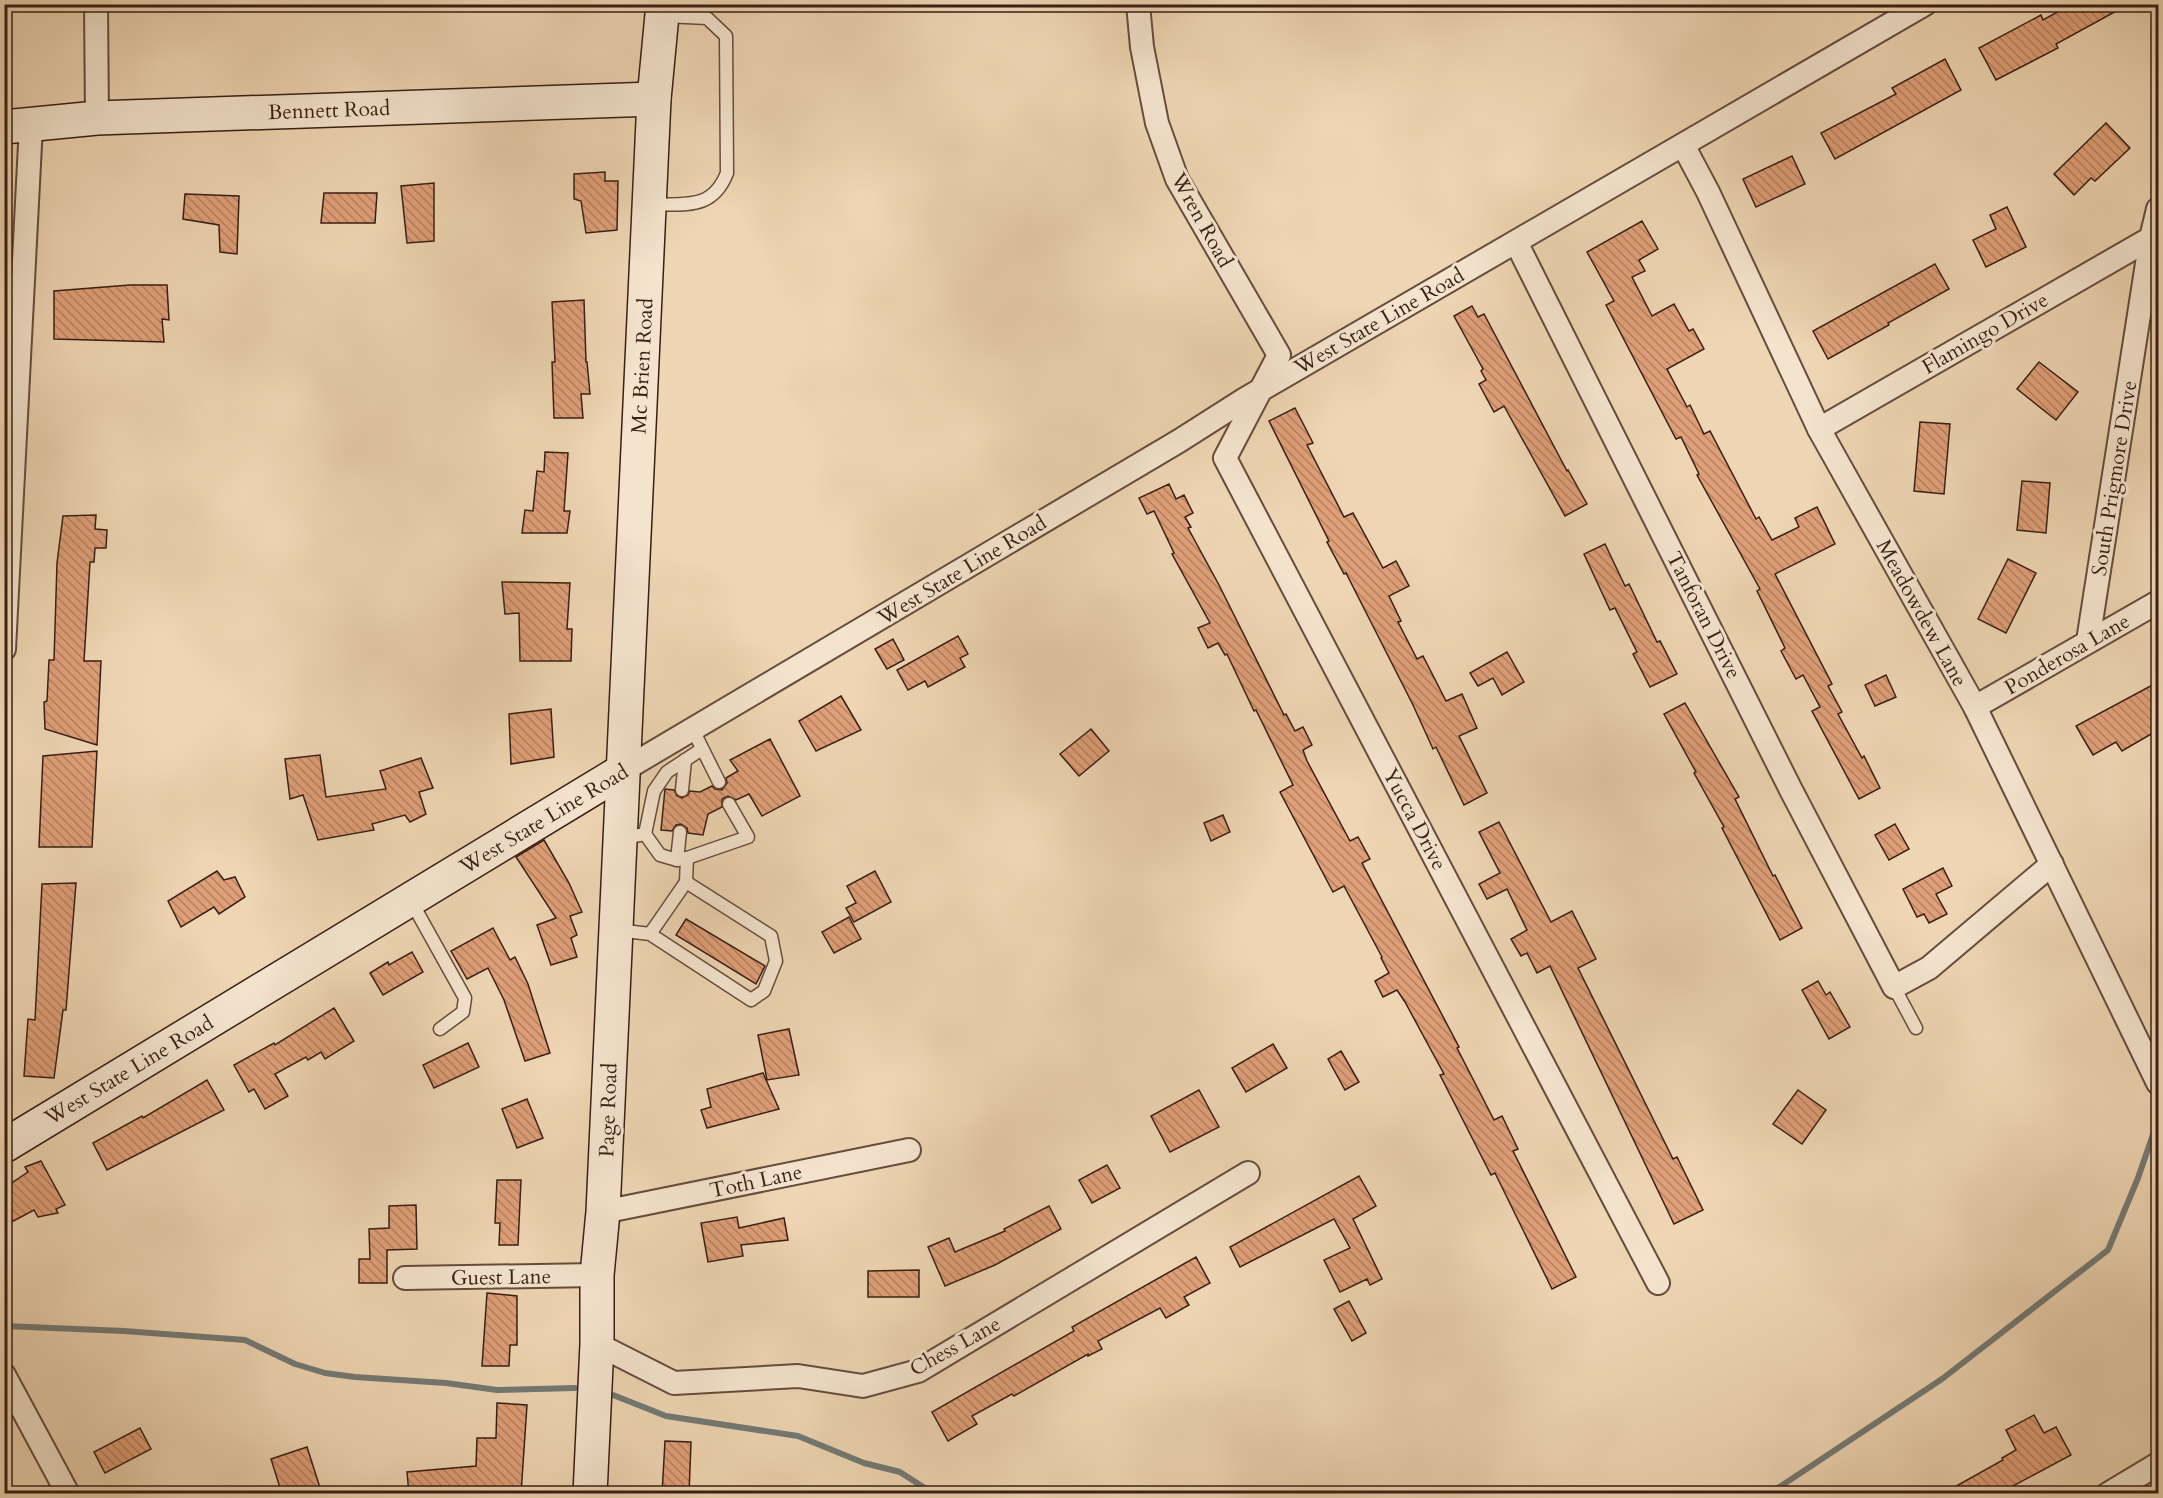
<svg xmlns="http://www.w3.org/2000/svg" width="2163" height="1498" viewBox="0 0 2163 1498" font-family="Cardo,serif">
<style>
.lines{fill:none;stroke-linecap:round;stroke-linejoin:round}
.stream{stroke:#747a75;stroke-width:6}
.building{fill:url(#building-back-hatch);stroke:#391f15;stroke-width:1.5}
.lane-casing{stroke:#664c3c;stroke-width:15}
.street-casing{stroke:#664c3c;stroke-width:26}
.secondary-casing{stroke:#391f15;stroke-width:36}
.lane{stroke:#f4e4ce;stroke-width:12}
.street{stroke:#f4e4ce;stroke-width:22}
.secondary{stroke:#f4e4ce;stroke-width:33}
.labels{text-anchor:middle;stroke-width:6;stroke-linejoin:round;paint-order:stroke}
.street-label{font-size:21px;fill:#391f15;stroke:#f4e4ce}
</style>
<defs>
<pattern id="building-back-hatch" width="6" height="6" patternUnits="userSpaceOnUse" patternTransform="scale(1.5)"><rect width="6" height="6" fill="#df9f78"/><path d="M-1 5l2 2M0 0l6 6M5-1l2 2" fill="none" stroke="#b68161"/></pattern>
</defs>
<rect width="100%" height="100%" fill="#eed5b3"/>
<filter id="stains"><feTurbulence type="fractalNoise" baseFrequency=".00333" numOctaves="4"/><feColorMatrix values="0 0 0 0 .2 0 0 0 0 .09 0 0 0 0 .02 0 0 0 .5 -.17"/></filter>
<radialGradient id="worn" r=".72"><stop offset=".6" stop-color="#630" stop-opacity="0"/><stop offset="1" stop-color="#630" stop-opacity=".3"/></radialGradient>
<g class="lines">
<g class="stream">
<path d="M4 1326 124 1331 245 1340 295 1364 325 1373 355 1377 446 1383 497 1390 575 1388"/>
<path d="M613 1395 666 1416 798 1436 864 1463 900 1472 934 1494"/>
<path d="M1769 1494 1942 1379 2108 1250 2138 1178 2158 1120"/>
</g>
</g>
<g class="building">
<path d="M2072 4H2129L2056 44 2058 48 1996 80 1979 48 2041 15 2043 20Z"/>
<path d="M1945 59 1961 90 1835 159 1821 133 1896 94 1892 88Z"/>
<path d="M2106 123 2130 148 2095 181 2091 178 2074 195 2054 174Z"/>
<path d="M1792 156 1805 184 1756 207 1743 179Z"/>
<path d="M605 172V181H618L617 230 586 233 581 201 574 199V174Z"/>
<path d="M434 183V241L407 243 401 186Z"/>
<path d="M324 193H377L375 223H321Z"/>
<path d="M185 194 239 196 237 254 220 252 219 225 183 219Z"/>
<path d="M2007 207 2026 247 1986 267 1973 240 1996 229 1990 215Z"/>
<path d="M1642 221 1658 249 1639 260 1645 271 1632 277 1652 316 1674 304 1689 331 1693 329 1704 349 1667 369 1687 407 1690 405 1704 434 1710 431 1756 519 1759 517 1772 540 1799 527 1795 518 1817 507 1835 544 1775 574 1832 684 1828 686 1842 712 1838 714 1862 758 1864 756 1880 788 1859 799 1812 711 1820 707 1803 675 1796 679 1781 651 1785 648 1757 591 1760 589 1697 475 1699 474 1681 437 1676 439 1606 305 1614 301 1587 252Z"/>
<path d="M1935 264 1949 289 1888 323 1889 325 1828 359 1813 331Z"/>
<path d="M130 285H167L169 320 162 319 164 342 54 339V291Z"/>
<path d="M584 300 586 362H587L590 394H581L583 418H554L552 362H555L552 302Z"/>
<path d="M1472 306 1478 317 1484 314 1567 471 1568 470 1587 504 1565 516 1504 406 1494 412 1479 384 1486 380 1481 371 1483 369 1454 316Z"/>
<path d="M2039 362 2078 392 2056 420 2017 389Z"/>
<path d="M1295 408 1313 443 1307 445 1344 517 1353 513 1383 568 1396 561 1409 586 1389 596 1401 621 1398 622 1417 659 1423 656 1446 701 1462 694 1477 728 1459 736 1487 793 1464 805 1436 747 1433 749 1413 705 1346 573 1344 574 1327 542 1329 541 1269 421Z"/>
<path d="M1920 422 1950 424 1944 494 1914 491Z"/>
<path d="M545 452 568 453 564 511H570L567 533H522L525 510 533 511 537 471 544 472Z"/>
<path d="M2022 481 2050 483 2046 533 2017 530Z"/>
<path d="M1169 484 1176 499 1184 495 1193 513 1185 517 1191 527 1188 528 1219 585 1284 715 1286 714 1295 731 1303 727 1312 745 1303 750 1307 761 1350 841 1358 837 1370 859 1362 863 1459 1047 1457 1048 1494 1120 1502 1116 1518 1149 1513 1151 1576 1277 1552 1289 1495 1173 1491 1175 1440 1075 1444 1074 1405 1002 1397 990 1383 997 1375 981 1389 973 1381 958 1382 957 1344 886 1333 892 1280 792 1293 785 1256 710 1254 711 1227 654 1225 655 1218 643 1208 648 1198 628 1210 623 1172 554 1174 553 1154 511 1147 514 1139 498Z"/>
<path d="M96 515 95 529 107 530 106 548H95L94 562H90L84 661H101L97 745 45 729 44 702 47 701 49 660H54L57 563 63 516Z"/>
<path d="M1605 544 1625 586 1629 584 1657 642 1660 641 1677 674 1650 687 1633 654 1637 652 1615 608 1610 610 1584 554Z"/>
<path d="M2008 559 2036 573 2006 633 1978 619Z"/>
<path d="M502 582 570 583 567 629H572L571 661H520L519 613 505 614Z"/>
<path d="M958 636 968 654 960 658 965 667 928 687 925 681 908 690 897 670Z"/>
<path d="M893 639 904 660 887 669 875 649Z"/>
<path d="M1507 652 1524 682 1502 695 1493 678 1478 686 1470 673Z"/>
<path d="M1886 675 1896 697 1875 706 1865 685Z"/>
<path d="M2158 682V730L2122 751 2116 742 2093 755 2076 726Z"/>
<path d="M841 696 861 730 816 751 799 721Z"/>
<path d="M1685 703 1739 797 1735 799 1773 876 1775 875 1802 928 1780 940 1722 828 1724 827 1694 773 1696 772 1664 714Z"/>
<path d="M551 709 554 757 511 764 509 714Z"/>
<path d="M1091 729 1109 751 1079 776 1060 754Z"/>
<path d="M770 739 800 796 762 816 749 794 736 800 728 796 722 799V807L708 814 703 835 688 833 687 828 681 824 676 825 672 831 661 830 665 789 674 790 677 796 682 798 688 795 690 791 700 792 712 786 715 789 722 790 727 783 726 778 738 771 730 760Z"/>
<path d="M97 751 92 847H39L43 756Z"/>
<path d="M320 755 326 797 386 789 380 771 421 758 433 788 419 792 426 814 410 822 405 815 372 824 374 830 318 840 303 795 290 799 285 759Z"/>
<path d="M1223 815 1230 832 1211 841 1204 823Z"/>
<path d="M1499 822 1551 922 1572 911 1596 959 1578 968 1673 1159 1677 1157 1703 1210 1674 1224 1550 966 1537 973 1527 953 1521 956 1511 939 1527 930 1507 889 1487 899 1479 884 1500 873 1479 832Z"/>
<path d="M1895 824 1909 849 1889 860 1875 835Z"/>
<path d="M544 840 569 883 582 912 570 916 577 935 571 938 577 957 551 965 537 925 556 918 516 857Z"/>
<path d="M1943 868 1952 886 1936 894 1947 914 1929 923 1924 914 1917 917 1903 889Z"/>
<path d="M217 871 224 880 235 877 245 897 219 914 214 907 181 927 168 901Z"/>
<path d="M875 871 891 902 854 922 846 908 856 903 847 886Z"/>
<path d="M76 883 66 1010H63L54 1078 24 1076 28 1019 35 1020 42 884Z"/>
<path d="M849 917 861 939 834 953 822 932Z"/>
<path d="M686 919 765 966 756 984 676 935Z"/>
<path d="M493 928 510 960 515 957 528 984 550 1053 525 1061 504 1000 488 968 467 979 451 951Z"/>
<path d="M412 952 423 972 383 995 370 973 388 962 389 965Z"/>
<path d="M1818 981 1826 995 1830 992 1850 1027 1829 1039 1802 990Z"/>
<path d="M334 1008 354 1041 325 1059 321 1052 308 1060 306 1057 275 1074 288 1096 265 1109 254 1089 249 1092 234 1065 274 1043 275 1045Z"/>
<path d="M789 1029 799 1075 767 1080 758 1035Z"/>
<path d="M468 1043 479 1067 434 1088 423 1065Z"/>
<path d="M1273 1044 1287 1068 1246 1092 1232 1068Z"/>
<path d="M1341 1051 1359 1082 1345 1090 1328 1059Z"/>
<path d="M763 1073 779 1109 707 1128 701 1110 711 1107 707 1089Z"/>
<path d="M207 1080 224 1110 107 1170 93 1143 142 1116 143 1118Z"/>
<path d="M1199 1090 1219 1127 1170 1152 1151 1116Z"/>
<path d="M1798 1090 1826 1110 1802 1144 1773 1124Z"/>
<path d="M527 1099 543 1138 517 1148 502 1109Z"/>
<path d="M41 1161 65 1205 56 1209 58 1213 38 1217 34 1210 4 1226V1188L28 1172 25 1167Z"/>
<path d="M1107 1165 1120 1188 1092 1203 1079 1180Z"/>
<path d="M1359 1176 1376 1206 1353 1219 1382 1279 1370 1285 1367 1279 1340 1292 1324 1260 1350 1248 1334 1219 1240 1267 1230 1247Z"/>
<path d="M497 1180H521L518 1245H499L500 1223H495Z"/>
<path d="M416 1205 417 1249 387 1250V1283H359V1259H370L369 1229 389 1228V1206Z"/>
<path d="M1049 1206 1061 1229 995 1265 945 1286 928 1247 949 1238 955 1252 1005 1231 1004 1229Z"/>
<path d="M737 1217 739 1228 784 1218 788 1240 741 1245 743 1256 708 1262 701 1223Z"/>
<path d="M1196 1257 1210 1283 1184 1297 1189 1305 1166 1318 1160 1308 1098 1341 1102 1349 1088 1356V1354L1014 1396 1012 1394 972 1416 977 1424 948 1441 932 1412 1074 1331 1072 1327Z"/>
<path d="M919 1270V1297H868V1271Z"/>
<path d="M487 1293 517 1296V1345H510L509 1366H482Z"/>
<path d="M1349 1301 1366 1333 1352 1341 1334 1309Z"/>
<path d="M497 1403 527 1405 521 1494H409L407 1472 476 1466 477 1438H496Z"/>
<path d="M2034 1415 2044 1433 2056 1427 2071 1455 1998 1494H1942L2003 1460 2002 1458 2016 1450 2006 1430Z"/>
<path d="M140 1428 151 1449 105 1473 94 1452Z"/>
<path d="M665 1441 691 1442 689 1494H662Z"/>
<path d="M307 1447 322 1494H282L271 1459Z"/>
</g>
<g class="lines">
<defs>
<g id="lane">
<path d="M650 205C685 203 712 211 727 173L726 36 707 18 664 16"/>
<path d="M693 730 719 782"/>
<path d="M682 790 685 760"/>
<path d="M645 834 654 791 667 772 702 749"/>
<path d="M623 838 645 834 660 855 677 860 687 858 748 837 729 804"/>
<path d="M677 860 680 832"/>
<path d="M686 882 687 858"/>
<path d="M411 901 465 998 463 1012 440 1029"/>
<path d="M617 930 650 934 751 1000 764 991 776 961 771 936 686 882 650 934"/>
<path d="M1894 987 1916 1028"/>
</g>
<g id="street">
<path d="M96 4 97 118"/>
<path d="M1138 4 1142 47 1157 123 1177 179 1279 355 1225 458 1658 1283"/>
<path d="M1683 145 1708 192 1819 429 1975 707 2158 1083"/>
<path d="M1516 242 1791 790 1894 987 1929 968 2052 864"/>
<path d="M1819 429 2151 238"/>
<path d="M2088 641 2151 238 2158 209"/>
<path d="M4 649 31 125"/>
<path d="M1975 707 2158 602"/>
<path d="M622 771 1179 441 1245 399 1925 4"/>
<path d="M603 1212 909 1150"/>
<path d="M405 1278 597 1275"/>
<path d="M597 1344 674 1383 798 1376 863 1386 918 1371 1248 1173"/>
<path d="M4 1375 68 1494"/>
<path d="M2108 1494 2158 1464"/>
</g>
<g id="secondary">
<path d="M4 127 97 118 654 99"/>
<path d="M4 1146 622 771"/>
<path d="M590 1494 597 1344V1275L603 1212 654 99 663 4"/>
</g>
</defs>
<use href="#lane" class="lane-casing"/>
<use href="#street" class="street-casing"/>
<use href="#secondary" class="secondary-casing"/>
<use href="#lane" class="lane"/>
<use href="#street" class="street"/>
<use href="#secondary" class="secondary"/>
</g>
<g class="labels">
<g class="street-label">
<text transform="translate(329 110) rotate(-2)" y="7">Bennett Road</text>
<text transform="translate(1202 220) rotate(61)" y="7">Wren Road</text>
<text transform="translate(1379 321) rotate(-30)" y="7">West State Line Road</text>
<text transform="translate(1985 333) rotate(-30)" y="7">Flamingo Drive</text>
<text transform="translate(642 366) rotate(-87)" y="7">Mc Brien Road</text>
<text transform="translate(2114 478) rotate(-81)" y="7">South Prigmore Drive</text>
<text transform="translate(962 570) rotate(-31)" y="7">West State Line Road</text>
<text transform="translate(1922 613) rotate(61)" y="7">Meadowdew Lane</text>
<text transform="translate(1704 615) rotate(63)" y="7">Tanforan Drive</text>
<text transform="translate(2067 654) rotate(-30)" y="7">Ponderosa Lane</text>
<text transform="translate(544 819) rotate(-31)" y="7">West State Line Road</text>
<text transform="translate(1415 819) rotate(62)" y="7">Yucca Drive</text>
<text transform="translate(129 1070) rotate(-31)" y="7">West State Line Road</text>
<text transform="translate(608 1110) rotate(-88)" y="7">Page Road</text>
<text transform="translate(756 1181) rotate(-12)" y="7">Toth Lane</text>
<text transform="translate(501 1277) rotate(-1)" y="7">Guest Lane</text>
<text transform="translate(955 1346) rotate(-29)" y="7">Chess Lane</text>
</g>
</g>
<rect width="2163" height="1498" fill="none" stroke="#eed5b3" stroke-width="24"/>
<rect x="6" y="6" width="2151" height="1486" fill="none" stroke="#391f15" stroke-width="3"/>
<rect x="12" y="12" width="2139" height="1474" fill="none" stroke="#391f15" stroke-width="1.5"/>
<rect width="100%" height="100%" filter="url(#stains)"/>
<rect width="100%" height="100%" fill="url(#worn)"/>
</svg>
